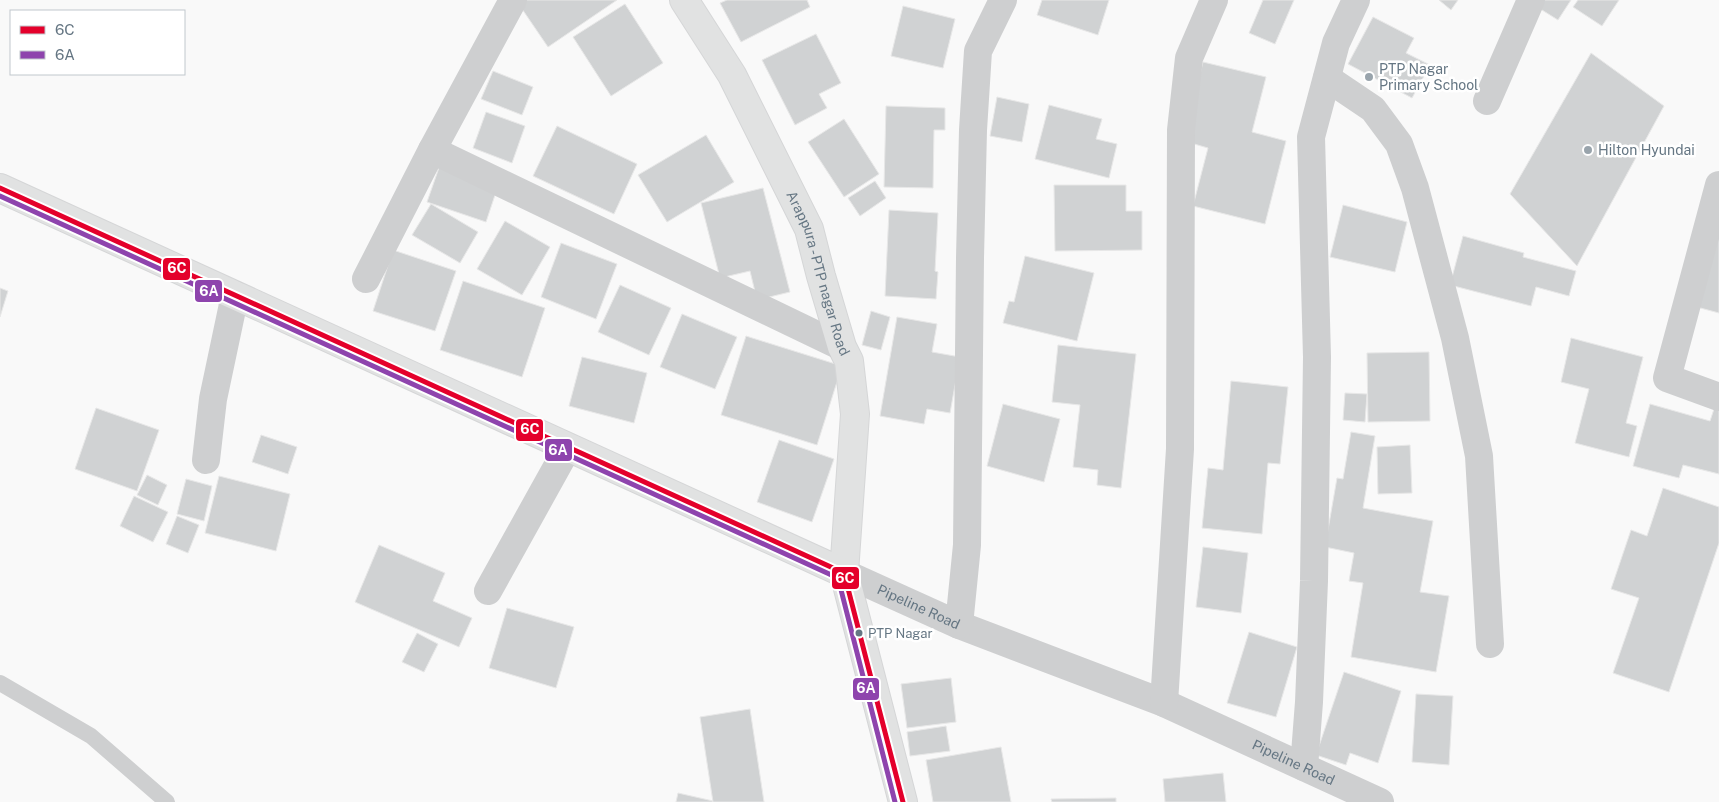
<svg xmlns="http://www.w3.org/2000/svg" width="1719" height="802" viewBox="0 0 1719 802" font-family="'Public Sans',sans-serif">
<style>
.building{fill:#d0d2d3;stroke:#e8e8e8}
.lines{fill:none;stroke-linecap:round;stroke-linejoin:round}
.secondary-casing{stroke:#d5d6d7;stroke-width:30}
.lane{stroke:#cecfd0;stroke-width:16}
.street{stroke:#cecfd0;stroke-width:28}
.secondary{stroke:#e1e2e2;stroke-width:28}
.bus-1-casing{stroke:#fff;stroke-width:9}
.bus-2-casing{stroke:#fff;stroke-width:9}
.bus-1{stroke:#e4002b;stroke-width:5}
.bus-2{stroke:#8e44ad;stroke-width:5}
.poi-dot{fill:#99a4ac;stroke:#fff;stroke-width:2}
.bus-dot{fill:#657683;stroke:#fff;stroke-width:2}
.labels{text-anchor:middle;stroke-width:5;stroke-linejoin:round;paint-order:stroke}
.bus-label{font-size:13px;fill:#657683;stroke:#fff;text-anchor:start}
.poi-label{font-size:14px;fill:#657683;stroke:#fff;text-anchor:start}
.street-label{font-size:14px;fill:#657683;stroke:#fff}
.line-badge{stroke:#fff;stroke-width:2}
.badge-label{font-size:14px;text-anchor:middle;font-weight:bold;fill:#fff}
</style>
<rect width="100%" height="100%" fill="#f9f9f9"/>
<g class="building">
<path d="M522 0H617L548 47 518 3Z"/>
<path d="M727 0H807L810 7 741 42 720 3Z"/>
<path d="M1042 0H1109L1098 35 1037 15Z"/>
<path d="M1263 0H1294L1275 44 1249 33Z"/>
<path d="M1439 0H1458L1451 10Z"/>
<path d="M1538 0H1571L1558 20 1534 5Z"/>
<path d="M1578 0H1619L1602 26 1573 7Z"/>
<path d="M625 4 663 63 611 96 573 37Z"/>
<path d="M903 6 955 19 943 68 891 56Z"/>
<path d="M1373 17 1414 38 1406 53 1430 65 1412 98 1348 64Z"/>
<path d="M816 34 841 83 819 94 827 108 795 125 762 60Z"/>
<path d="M1591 53 1664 106 1577 266 1510 194Z"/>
<path d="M1203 62 1266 77 1252 132 1286 141 1265 224 1193 206 1208 148 1184 141Z"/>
<path d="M493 71 533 87 522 115 481 99Z"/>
<path d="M997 97 1029 104 1022 142 990 136Z"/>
<path d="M1049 105 1102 119 1096 139 1117 144 1109 178 1035 159Z"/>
<path d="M886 106 945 108V130H934L933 188 884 187Z"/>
<path d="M486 112 525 126 512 163 473 148Z"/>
<path d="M844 119 879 174 844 197 808 142Z"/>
<path d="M557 126 637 164 614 214 533 176Z"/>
<path d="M706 135 734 182 667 222 638 175Z"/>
<path d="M441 162 498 186 486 222 427 202Z"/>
<path d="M875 181 886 198 860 216 848 198Z"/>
<path d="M1054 185H1126V211H1142V250L1055 251Z"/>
<path d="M763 188 790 292 757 300 750 271 720 278 701 203Z"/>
<path d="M431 204 478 232 460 263 412 235Z"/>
<path d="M1343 205 1407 222 1395 272 1330 257Z"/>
<path d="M889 210 938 213 935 271 938 272 936 299 885 296Z"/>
<path d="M1719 214V313L1693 306Z"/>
<path d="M505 221 550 247 522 295 477 269Z"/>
<path d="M1463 236 1524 253 1523 257 1576 271 1569 296 1536 287 1531 306 1450 285Z"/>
<path d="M561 243 617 264 596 319 541 297Z"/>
<path d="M393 250 456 271 435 331 373 311Z"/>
<path d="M1025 256 1094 273 1077 341 1003 323 1009 301 1014 302Z"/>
<path d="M463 281 545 308 522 377 440 350Z"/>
<path d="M620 285 671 308 649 355 598 332Z"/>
<path d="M0 288 8 291 0 317Z"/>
<path d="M871 311 890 317 881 350 862 345Z"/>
<path d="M682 314 737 337 715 389 660 367Z"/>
<path d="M897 317 937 324 932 352 960 357 950 413 927 409 924 424 880 416Z"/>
<path d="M746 336 842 366 817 445 721 415Z"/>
<path d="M1571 338 1643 357 1626 423 1637 426 1629 457 1575 443 1589 389 1561 382Z"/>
<path d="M1058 345 1136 354 1121 488 1097 485 1098 470 1073 467 1080 405 1052 402Z"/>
<path d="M1429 352 1430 421 1368 422 1367 353Z"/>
<path d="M582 357 647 373 634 423 569 406Z"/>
<path d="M1231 381 1288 387 1280 464 1268 463 1262 534 1202 528 1208 468 1223 470Z"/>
<path d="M1345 393 1367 394 1365 422 1343 420Z"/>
<path d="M1716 403 1719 404V474L1683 465 1679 478 1633 466 1650 404 1710 421Z"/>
<path d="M1003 404 1060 419 1044 482 987 466Z"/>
<path d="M96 408 159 430 137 491 75 469Z"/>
<path d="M1351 432 1375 436 1363 508 1433 521 1420 592 1449 596 1436 672 1351 657 1363 583 1349 581 1354 553 1325 547 1337 478 1343 479Z"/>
<path d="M261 435 297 447 288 474 252 462Z"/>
<path d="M779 440 834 459 812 522 757 502Z"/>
<path d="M1410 445 1412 493 1378 494 1377 447Z"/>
<path d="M147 475 167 485 158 505 137 495Z"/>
<path d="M219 476 290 494 276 551 205 533Z"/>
<path d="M186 479 212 486 204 521 177 514Z"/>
<path d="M1663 488 1719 507V543L1669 692 1613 673 1639 598 1611 589 1631 530 1647 536Z"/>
<path d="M134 496 168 512 153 542 120 526Z"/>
<path d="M177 516 199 525 188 553 166 544Z"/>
<path d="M379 545 445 573 433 601 472 618 459 647 355 602Z"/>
<path d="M1203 547 1248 553 1241 613 1196 607Z"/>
<path d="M507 608 574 627 556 688 489 668Z"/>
<path d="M1249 632 1297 647 1276 717 1227 703Z"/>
<path d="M417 633 438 644 424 672 402 662Z"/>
<path d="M1344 672 1401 691 1378 763 1350 753 1346 765 1316 755Z"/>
<path d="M951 678 956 722 907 728 901 684Z"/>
<path d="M1416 694 1453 696 1449 765 1412 762Z"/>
<path d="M750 709 764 802H713L700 717Z"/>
<path d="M946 726 950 751 910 756 907 732Z"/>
<path d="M1001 747 1011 802H933L926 760Z"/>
<path d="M1223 773 1226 802H1165L1163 779Z"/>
<path d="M678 793 713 801 712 802H676Z"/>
<path d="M1116 798V802H1052L1051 799Z"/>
</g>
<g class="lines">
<defs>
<g id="secondary">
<path id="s2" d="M684 0 732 75 809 229 821 276 842 347 849 361 855 414 844 573 903 802"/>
<path d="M0 188 844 573"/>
</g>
</defs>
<use href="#secondary" class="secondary-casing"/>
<path class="lane" d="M0 683 91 736 167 802"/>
<g class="street">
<path d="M1327 78 1373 109 1399 144 1415 188 1455 338 1479 456 1490 644"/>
<path d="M1487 101 1531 0"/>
<path d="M432 150 842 347"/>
<path d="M1719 185 1667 378 1719 397"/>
<path d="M366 279 432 150 513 0"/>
<path d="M206 460 213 399 235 295"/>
<path id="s1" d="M844 573 959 625 1164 703 1380 802"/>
<path d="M488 591 568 447"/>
<path d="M959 625 967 545 970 258 973 130 978 51 1003 0"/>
<path d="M1164 703 1180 449 1181 130 1189 58 1214 0"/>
<path d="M1304 767 1309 702 1314 581 1317 357 1311 137 1336 43 1356 0"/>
</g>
<use href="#secondary" class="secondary"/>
<defs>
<path id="bus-1" d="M0 188 844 573 903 802"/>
<path id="bus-2" d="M0 196 838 578 895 802"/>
</defs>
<use href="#bus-1" class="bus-1-casing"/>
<use href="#bus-2" class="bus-2-casing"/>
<use href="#bus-1" class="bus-1"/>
<use href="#bus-2" class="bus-2"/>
</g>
<g class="poi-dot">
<circle cx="1369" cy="77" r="5"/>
<circle cx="1588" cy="150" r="5"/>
</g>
<circle class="bus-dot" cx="859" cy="633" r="4.5"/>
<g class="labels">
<g class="bus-label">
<text x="868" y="638">PTP Nagar</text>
</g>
<g class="poi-label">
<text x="1379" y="74">PTP Nagar<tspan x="1379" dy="16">Primary School</tspan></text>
<text x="1598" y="155">Hilton Hyundai</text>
</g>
<g class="street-label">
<text dy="5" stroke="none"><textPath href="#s2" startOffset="306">Arappura - PTP nagar Road</textPath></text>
<text dy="5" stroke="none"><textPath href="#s1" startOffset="82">Pipeline Road</textPath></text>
<text dy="5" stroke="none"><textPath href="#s1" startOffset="488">Pipeline Road</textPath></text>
</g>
</g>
<g class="line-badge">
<rect x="162" y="257" width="29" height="24" rx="5" fill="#e4002b"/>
<rect x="194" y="279" width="29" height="24" rx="5" fill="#8e44ad"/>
<rect x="515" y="418" width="29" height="24" rx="5" fill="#e4002b"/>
<rect x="544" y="438" width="29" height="24" rx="5" fill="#8e44ad"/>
<rect x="831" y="566" width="29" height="24" rx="5" fill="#e4002b"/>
<rect x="852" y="677" width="28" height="24" rx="5" fill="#8e44ad"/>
</g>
<g class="badge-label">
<text x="177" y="273">6C</text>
<text x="209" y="296">6A</text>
<text x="530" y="434">6C</text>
<text x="558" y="455">6A</text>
<text x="845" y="583">6C</text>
<text x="866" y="693">6A</text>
</g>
<rect x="10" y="10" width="175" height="65" fill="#ffffff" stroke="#c1c8cd"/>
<rect x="20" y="26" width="25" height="8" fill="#e4002b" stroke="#c1c8cd"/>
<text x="55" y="35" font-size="15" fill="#657683">6C</text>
<rect x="20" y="51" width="25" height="8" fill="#8e44ad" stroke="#c1c8cd"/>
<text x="55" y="60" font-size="15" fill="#657683">6A</text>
</svg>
